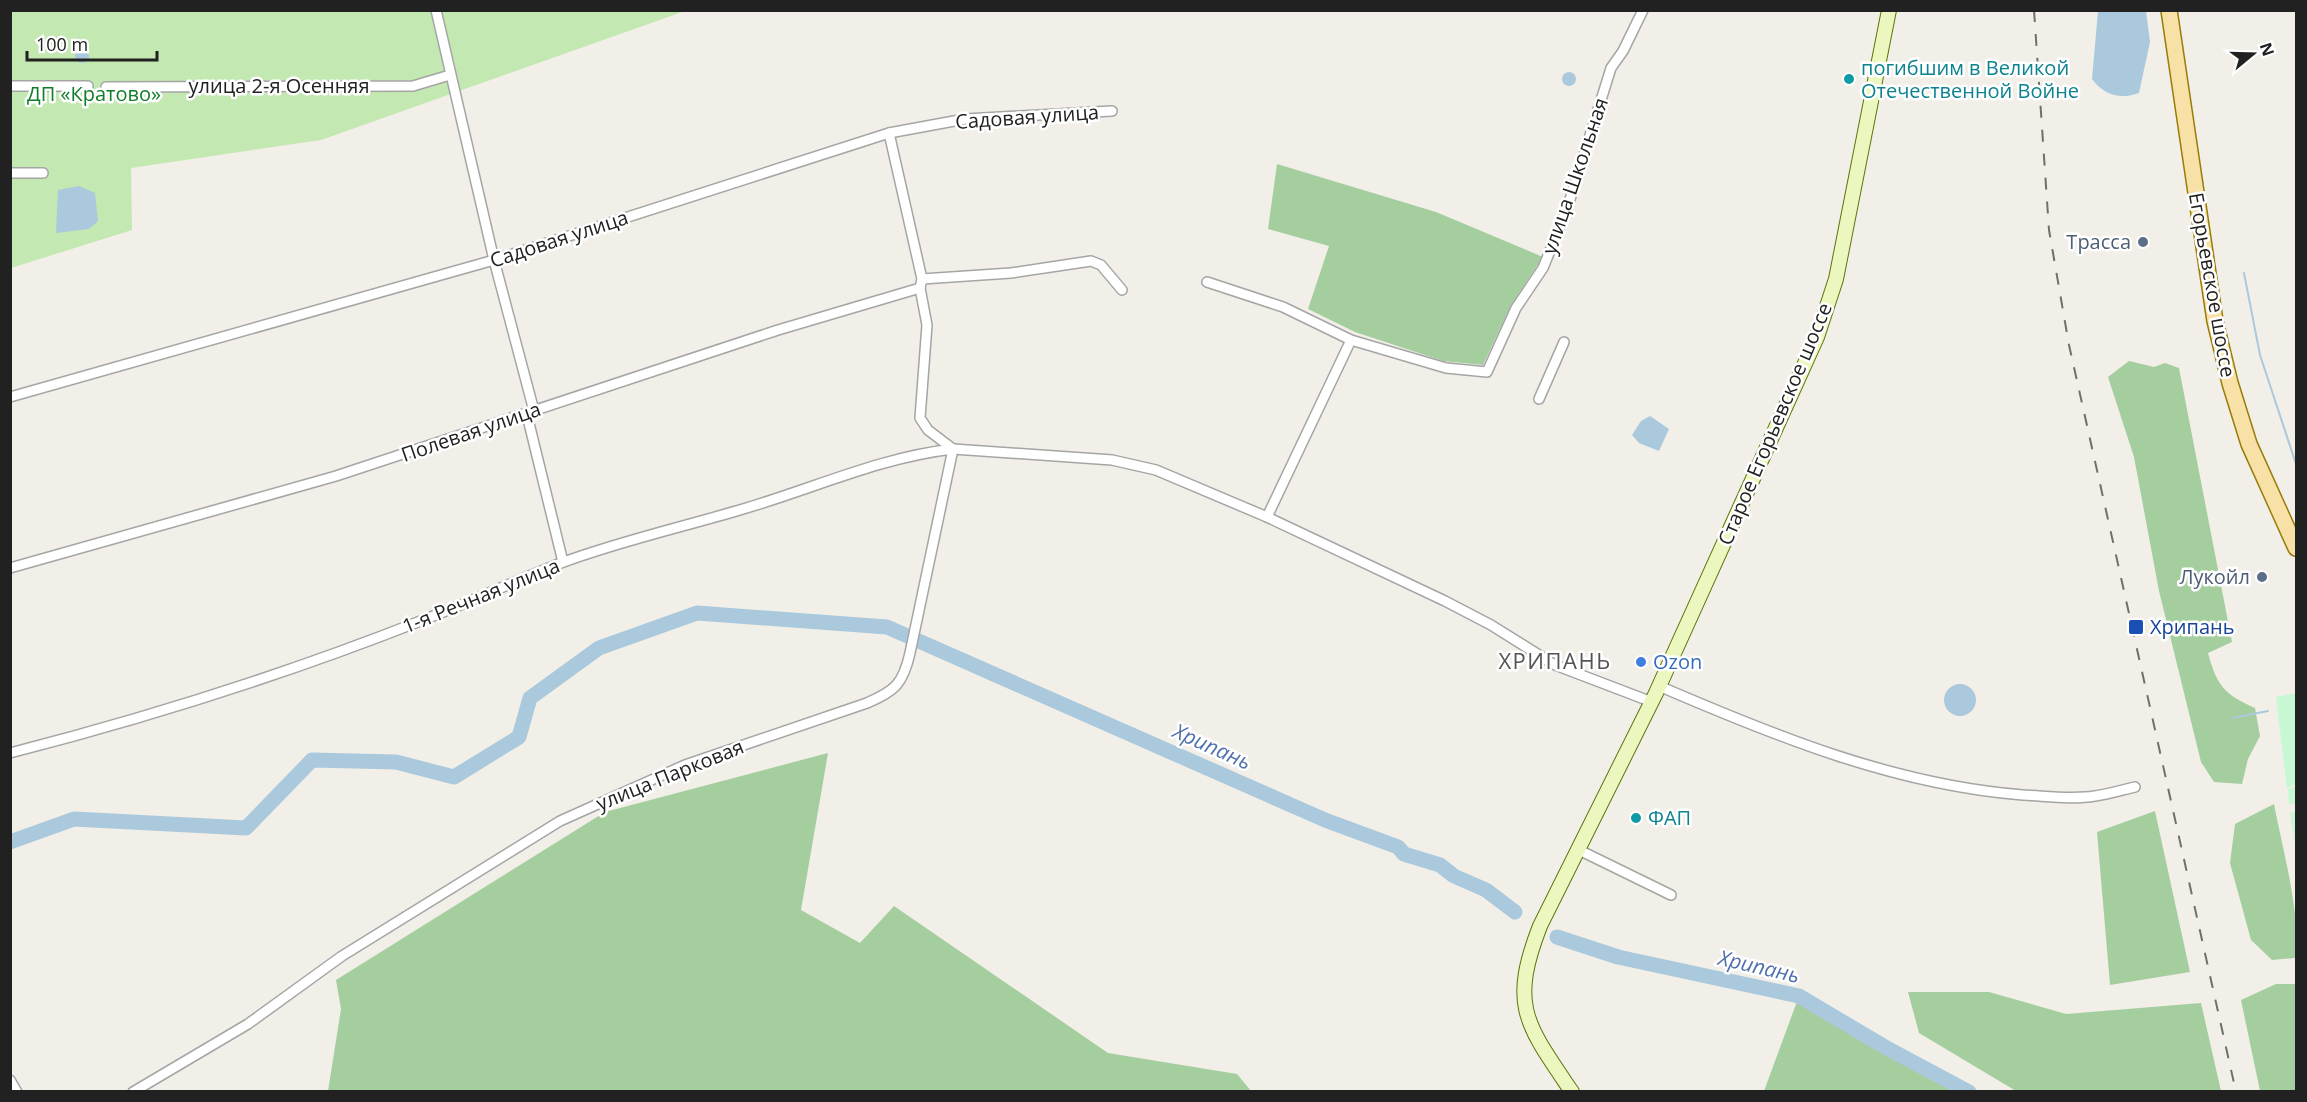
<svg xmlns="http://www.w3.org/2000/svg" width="2307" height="1102" viewBox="0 0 2307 1102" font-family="'Open Sans',sans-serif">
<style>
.grass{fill:#c4e8b1}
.forest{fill:#a5ce9f}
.park{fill:#c8f7d3}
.water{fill:#abc9dc}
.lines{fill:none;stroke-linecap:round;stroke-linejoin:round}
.stream{stroke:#abc9dc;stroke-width:2}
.river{stroke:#abc9dc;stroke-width:15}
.minor-casing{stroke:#a5a5a5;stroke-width:12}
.secondary-casing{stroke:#5a750a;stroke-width:16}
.primary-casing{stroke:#977d07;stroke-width:18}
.minor{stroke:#fff;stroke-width:9}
.secondary{stroke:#ecf7bf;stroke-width:14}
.primary{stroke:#f8e1a6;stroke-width:15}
.rail{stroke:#6f6f6f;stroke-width:2;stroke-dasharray:12 12;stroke-linecap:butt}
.culture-dot{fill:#0f9aa8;stroke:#fff;stroke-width:2}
.service-dot{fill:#5c6f8a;stroke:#fff;stroke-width:2}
.transit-dot{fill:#1a4fb4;stroke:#fff;stroke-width:2}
.shop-dot{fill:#3f7fe0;stroke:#fff;stroke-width:2}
.labels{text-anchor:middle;stroke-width:5;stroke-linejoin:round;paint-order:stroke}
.culture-label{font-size:20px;fill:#0d838f;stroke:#fff;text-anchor:start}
.street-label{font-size:20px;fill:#212121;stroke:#fff}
.park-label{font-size:20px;fill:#117d2a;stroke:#fff}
.service-label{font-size:20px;fill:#4e5e75;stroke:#fff;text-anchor:end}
.transit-label{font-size:20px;fill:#164399;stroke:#fff;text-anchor:start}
.shop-label{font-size:20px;fill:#366cbe;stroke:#fff;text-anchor:start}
.water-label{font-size:21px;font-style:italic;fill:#5071ad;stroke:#fff}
.quarter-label{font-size:22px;letter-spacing:1.5px;fill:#545454;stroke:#fff}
</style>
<rect width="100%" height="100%" fill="#f1efe8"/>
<path class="grass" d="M11 11H685L321 140 131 168 132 230 11 268Z"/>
<g class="forest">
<path d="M1277 164 1436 212 1543 257 1511 305 1483 365 1443 361 1355 332 1308 309 1329 246 1268 229Z"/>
<path d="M2129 361 2154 367 2165 363 2179 368 2232 642 2208 653C2217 686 2224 694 2255 708L2260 736 2248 759 2242 784 2214 782 2201 762 2159 591 2134 457 2108 377Z"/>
<path d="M828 753 801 910 860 943 894 906 1108 1053 1237 1074 1251 1091H328L341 1009 336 980 605 812Z"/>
<path d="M2274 804C2281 842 2303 923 2295 958L2272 960 2251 940 2230 863 2235 824Z"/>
<path d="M2155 811 2190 972 2110 985 2097 832Z"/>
<path d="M2276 984H2296V1091H2260L2241 1000Z"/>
<path d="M1908 992H1989L2066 1014 2201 1003 2221 1091H2016L1919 1033Z"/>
<path d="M1799 996 1885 1047 1969 1091H1764Z"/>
</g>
<g class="park">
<path d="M2296 693V784L2287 788 2276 697Z"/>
<path d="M2296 786V851L2290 813 2296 811 2294 803 2289 804 2288 789Z"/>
</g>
<g class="water">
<path d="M2098 11H2146L2150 42 2139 93C2120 100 2104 95 2092 79Z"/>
<circle cx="82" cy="56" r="7"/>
<circle cx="1569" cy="79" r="7"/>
<path d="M79 186 95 193 98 221 89 229 56 233 58 190Z"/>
<path d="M1650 416 1669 429 1659 451 1639 443 1632 435 1641 421Z"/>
<circle cx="1960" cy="700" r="16"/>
</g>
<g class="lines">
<g class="stream">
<path d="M2244 273 2260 355 2296 464"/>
<path d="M2232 718 2268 711"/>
</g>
<g class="river">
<path d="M10 842 74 819 246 828 312 760 396 762 454 777 519 737 530 698 599 648 697 613 887 627 1325 820 1398 847 1404 854 1440 865 1454 876 1486 890 1515 912"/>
<path d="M1557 937 1618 957 1799 996 1885 1047 1969 1092"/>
</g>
<defs>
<g id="minor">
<path d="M436 10 494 260 534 411"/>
<path d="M10 86H88"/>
<path d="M106 87 413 86 450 75"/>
<path d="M10 173H43"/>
<path d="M922 279 1011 273 1091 261 1101 265 1122 290"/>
<path d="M1207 282 1283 307 1351 340 1446 368 1487 372 1516 308 1543 268 1567 209 1611 68 1623 51 1643 10"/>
<path d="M920 288 927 325 920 418 928 430 953 449"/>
<path d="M10 397 494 260 889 133 965 119 1112 111"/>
<path d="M1539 399 1564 342"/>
<path d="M527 415 563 562"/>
<path d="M1267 517 1351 340"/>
<path d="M10 568 336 476 778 330 920 288 922 279 889 133"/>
<path d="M1659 686C1775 736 1895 785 2023 795 2046 796 2072 800 2095 796 2109 794 2122 790 2135 787"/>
<path d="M10 753C150 717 289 673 423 620 470 602 515 581 561 563 620 541 683 527 743 509 812 489 881 457 953 449L1112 460 1156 470 1267 517 1445 601 1491 625 1555 665 1652 702"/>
<path d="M1579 850 1671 895"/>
<path d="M10 1080 17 1092"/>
<path d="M133 1092 248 1024 342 956 560 821 685 765 867 703C895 691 903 684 910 653L953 449"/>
</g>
<path id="secondary" d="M1572 1092C1526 1024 1509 1006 1540 926L1656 693 1817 337 1836 279 1889 10"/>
<path id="primary" d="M2169 10 2215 321 2230 383 2249 444 2296 548"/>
</defs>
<use href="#minor" class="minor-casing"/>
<use href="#secondary" class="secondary-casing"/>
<use href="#primary" class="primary-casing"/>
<use href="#minor" class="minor"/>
<use href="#secondary" class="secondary"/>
<use href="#primary" class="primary"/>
<path class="rail" d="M2034 10 2049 230 2069 345 2236 1092"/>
</g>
<g class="culture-dot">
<circle cx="1849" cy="79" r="6"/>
<circle cx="1636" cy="818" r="6"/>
</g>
<g class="service-dot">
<circle cx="2143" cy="242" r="6"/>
<circle cx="2262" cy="577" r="6"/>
</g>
<rect class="transit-dot" x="2128" y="619" width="16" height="16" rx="3"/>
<circle class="shop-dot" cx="1641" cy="662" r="6"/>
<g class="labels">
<g class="culture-label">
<text x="1861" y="75">погибшим в Великой<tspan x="1861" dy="23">Отечественной Войне</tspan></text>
<text x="1648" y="825">ФАП</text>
</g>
<g class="street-label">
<text x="279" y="93">улица 2-я Осенняя</text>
<text transform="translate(1027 117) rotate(-4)" y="7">Садовая улица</text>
<text transform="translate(1575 176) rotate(-71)" y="7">улица Школьная</text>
<text transform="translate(559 239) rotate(-18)" y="7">Садовая улица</text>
<text transform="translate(2212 285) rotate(80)" y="7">Егорьевское шоссе</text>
<text transform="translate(1775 424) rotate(-67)" y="7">Старое Егорьевское шоссе</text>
<text transform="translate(471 432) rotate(-19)" y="7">Полевая улица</text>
<text transform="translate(481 596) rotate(-22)" y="7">1-я Речная улица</text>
<text transform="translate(670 775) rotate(-22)" y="7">улица Парковая</text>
</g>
<g class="park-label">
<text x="94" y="101">ДП «Кратово»</text>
</g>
<g class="service-label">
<text x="2131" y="249">Трасса</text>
<text x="2250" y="584">Лукойл</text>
</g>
<g class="transit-label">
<text x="2150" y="634">Хрипань</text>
</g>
<g class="shop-label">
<text x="1653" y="669">Ozon</text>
</g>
<g class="water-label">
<text transform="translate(1212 747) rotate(24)" y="7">Хрипань</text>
<text transform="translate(1759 967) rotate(13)" y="7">Хрипань</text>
</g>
<g class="quarter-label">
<text x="1555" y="669">ХРИПАНЬ</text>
</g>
</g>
<rect width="2307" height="1102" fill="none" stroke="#212121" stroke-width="24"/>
<g transform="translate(2253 54) rotate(71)" stroke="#ffffff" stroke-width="4.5" paint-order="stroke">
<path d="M0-4.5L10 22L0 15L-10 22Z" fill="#212121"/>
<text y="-9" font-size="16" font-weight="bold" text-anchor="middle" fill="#212121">N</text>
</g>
<path d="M27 51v9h130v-9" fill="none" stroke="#212121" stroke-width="3"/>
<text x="36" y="51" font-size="18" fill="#212121" stroke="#ffffff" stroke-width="4.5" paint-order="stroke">100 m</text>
</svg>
